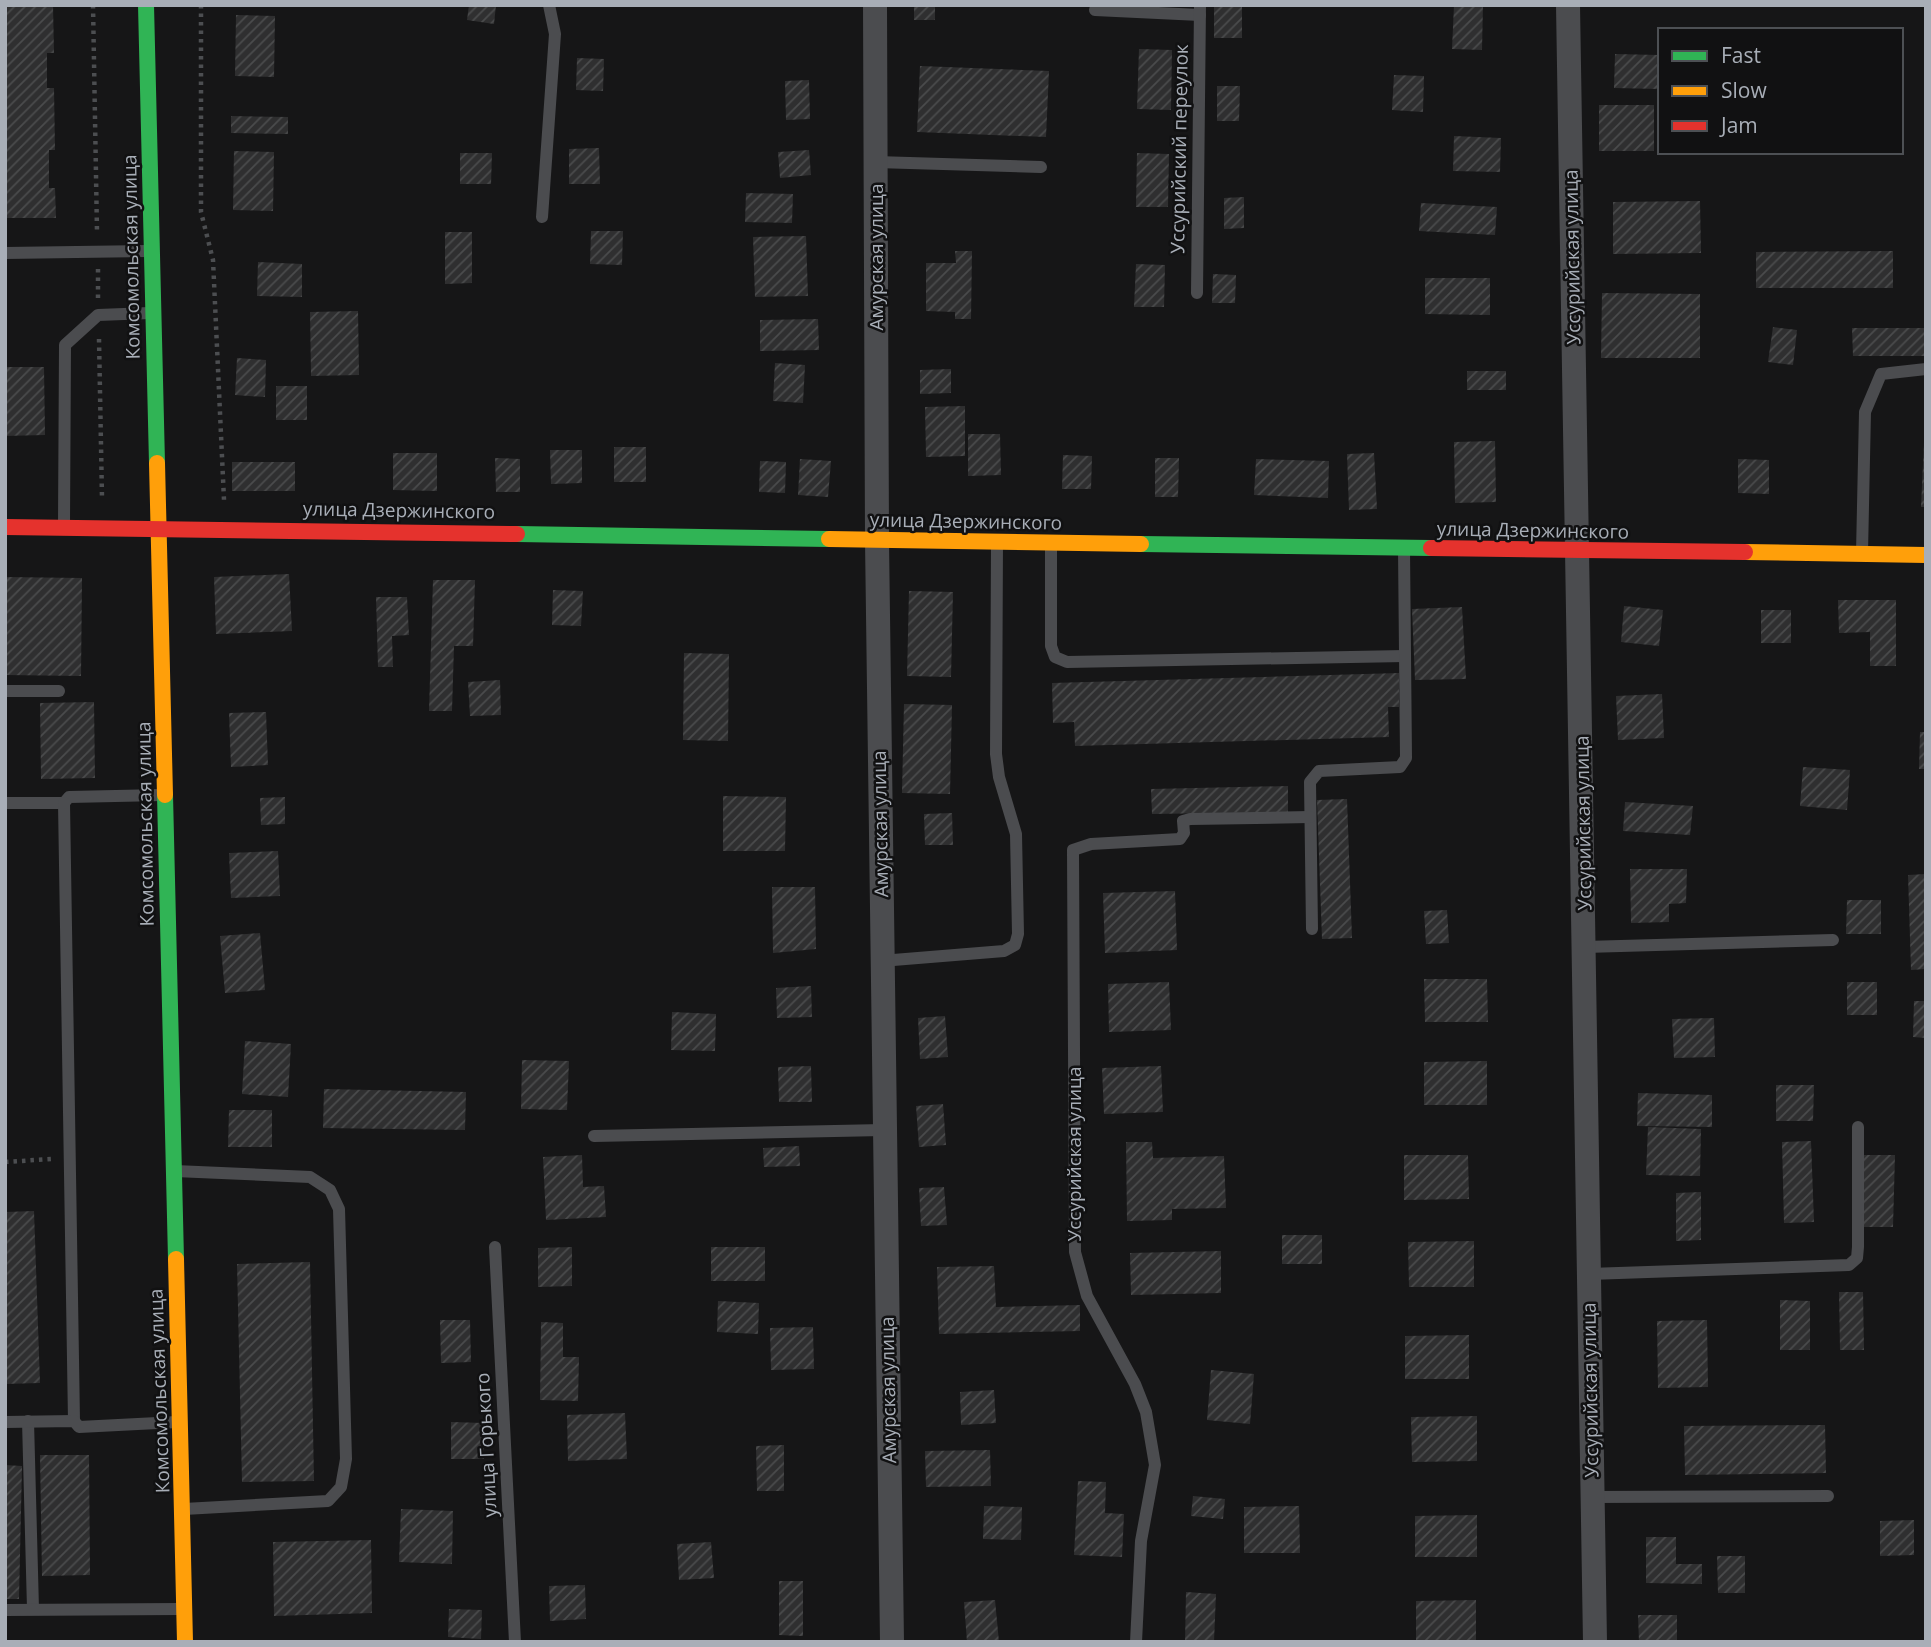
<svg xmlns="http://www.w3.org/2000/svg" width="1931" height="1647" viewBox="0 0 1931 1647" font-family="'Open Sans',sans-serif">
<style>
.building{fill:url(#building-hatch)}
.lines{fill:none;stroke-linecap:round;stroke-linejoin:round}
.path{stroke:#4c4e51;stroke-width:4.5;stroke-dasharray:3.5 5;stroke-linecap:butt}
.lane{stroke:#4b4c4f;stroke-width:12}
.street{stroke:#4b4c4f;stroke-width:24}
.fast{stroke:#30b455;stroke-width:16}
.slow{stroke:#ff9f0a;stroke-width:16}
.jam{stroke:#e5322d;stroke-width:16}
.labels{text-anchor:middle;stroke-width:5;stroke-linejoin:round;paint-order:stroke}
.street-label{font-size:19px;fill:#a8aeb7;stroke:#111112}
</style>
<defs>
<pattern id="building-hatch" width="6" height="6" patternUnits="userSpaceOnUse" patternTransform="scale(1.75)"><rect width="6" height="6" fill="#2f2f30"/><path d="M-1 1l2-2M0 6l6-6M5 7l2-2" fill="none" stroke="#4a4b4c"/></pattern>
</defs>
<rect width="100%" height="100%" fill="#161617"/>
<g class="building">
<path d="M5 5H53L54 53H47V88H54L55 150H49V188H55L56 218H5Z"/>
<path d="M469 5H496L494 24 467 20Z"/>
<rect x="914" y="5" width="21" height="15"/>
<rect x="1214" y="5" width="28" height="33"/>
<path d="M1454 5H1483L1482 50 1452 49Z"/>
<path d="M236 15 275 16 274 77 235 76Z"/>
<path d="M1139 49 1172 50 1171 110 1137 109Z"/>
<path d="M1615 54 1659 55V89L1614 88Z"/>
<path d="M577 58 604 59 603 91 576 90Z"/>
<path d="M920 66 1049 71 1046 137 917 132Z"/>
<path d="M1394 75 1424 76 1423 112 1392 110Z"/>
<path d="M809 80 810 119 786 120 785 81Z"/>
<path d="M1217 86H1240L1239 121H1217Z"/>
<rect x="1599" y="105" width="55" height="46"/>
<path d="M231 116 288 117V134L231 133Z"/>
<path d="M1454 136 1501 138 1500 172 1453 171Z"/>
<path d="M599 148 600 184H569V149Z"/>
<path d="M809 150 811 175 780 178 778 152Z"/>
<path d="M234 151 274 152 273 211 233 210Z"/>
<path d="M460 153H492L491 184H460Z"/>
<path d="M1137 153 1169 154 1168 207H1136Z"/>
<path d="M746 193 793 194 792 223 745 222Z"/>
<path d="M1244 197V228L1224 229V198Z"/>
<path d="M1700 201 1701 253 1613 254V202Z"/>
<path d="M1421 203 1497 207 1495 235 1419 231Z"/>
<path d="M591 231H623L622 265 590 264Z"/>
<path d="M445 232H472V283L445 284Z"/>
<path d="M806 236 808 296 755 297 753 237Z"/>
<path d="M955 251H972L971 319H955V312L926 311V263H956Z"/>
<path d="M1893 251V288H1756V252Z"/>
<path d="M258 262 302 264V297L257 296Z"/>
<path d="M1136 264 1165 265 1164 307H1134Z"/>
<path d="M1213 274 1236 275 1235 303H1212Z"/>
<path d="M1425 278H1490V315L1425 314Z"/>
<path d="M1602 293 1700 294V358H1601Z"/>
<path d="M358 311 359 375 311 376 310 312Z"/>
<path d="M818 319 819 350 760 351V320Z"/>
<path d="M1773 327 1797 330 1793 365 1768 362Z"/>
<path d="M1852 328H1926V356H1853Z"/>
<path d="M237 358 266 360 265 397 235 395Z"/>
<path d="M775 363 805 365 803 403 773 401Z"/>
<path d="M5 367H44L45 435 5 436Z"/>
<path d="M951 369V393L920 394V370Z"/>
<rect x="1467" y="371" width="39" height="19"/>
<rect x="276" y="386" width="31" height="34"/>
<path d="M965 406V456L926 457 925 407Z"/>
<path d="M968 434H1000L1001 475 968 476Z"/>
<path d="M1495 441 1496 502 1455 503 1454 442Z"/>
<path d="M1924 443H1926V507H1921Z"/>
<rect x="614" y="447" width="32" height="35"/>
<path d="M550 450H582V483L551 484Z"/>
<path d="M393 453H437V491L393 490Z"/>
<path d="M1374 453 1377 509 1349 510 1347 454Z"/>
<path d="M1063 455 1092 456 1091 489H1062Z"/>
<path d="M495 458 520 459V492H496Z"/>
<path d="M1155 458H1179L1178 497H1155Z"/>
<path d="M800 459 831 461 828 497 798 495Z"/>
<path d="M1256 459 1329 461 1328 498 1254 495Z"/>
<path d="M1738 459 1769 460V494L1738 493Z"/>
<path d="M760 461 786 462 785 493 759 492Z"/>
<rect x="232" y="462" width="63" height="29"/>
<path d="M289 574 292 631 216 634 214 577Z"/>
<path d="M5 577 82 578 81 676 5 675Z"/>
<path d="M433 580H475L473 646H454L452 711H429Z"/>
<path d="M553 590 583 591 581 626 552 625Z"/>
<path d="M909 591 953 592 951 677 907 676Z"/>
<path d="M376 597H407L409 635 392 636 393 667H378Z"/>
<path d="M1838 600H1896V666H1870V632L1839 633Z"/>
<path d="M1624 606 1663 610 1659 646 1621 642Z"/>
<path d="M1462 607 1466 679 1415 680 1412 609Z"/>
<rect x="1761" y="610" width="30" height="33"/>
<path d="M684 653 729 654 728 741 683 740Z"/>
<path d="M1399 673V707H1388L1389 737 1075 746 1074 722 1053 723 1052 683Z"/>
<path d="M500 680 501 715 470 716 468 682Z"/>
<path d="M1662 694 1664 738 1618 740 1616 696Z"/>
<path d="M94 702 95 778 41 779 40 703Z"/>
<path d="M904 704 952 705 950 794 902 793Z"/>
<path d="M266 712 268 765 231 767 229 713Z"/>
<path d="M1920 732H1926V769H1919Z"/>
<path d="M1803 767 1850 770 1847 810 1800 806Z"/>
<path d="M1288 786V812L1152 814 1151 789Z"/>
<path d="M723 796 786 797 785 851H723Z"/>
<path d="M285 797V824L261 825 260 798Z"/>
<path d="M1347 799 1352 938 1322 939 1317 800Z"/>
<path d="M1625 802 1693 806 1690 835 1623 831Z"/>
<path d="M952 813 953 845H925L924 814Z"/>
<path d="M278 851 280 896 231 898 229 853Z"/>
<path d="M1630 869H1687L1686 903 1669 904V922L1631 923Z"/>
<path d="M1926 874V969L1911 970 1908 875Z"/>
<path d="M772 887H815L816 949 773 953Z"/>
<path d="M1175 891 1177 950 1105 953 1103 893Z"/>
<path d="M1847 900H1881V934H1846Z"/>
<path d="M1447 910 1449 943 1426 944 1424 911Z"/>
<path d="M260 933 265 990 225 993 220 936Z"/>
<path d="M1424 979H1487L1488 1022H1425Z"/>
<path d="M1169 982 1171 1030 1109 1032 1108 984Z"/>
<rect x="1847" y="982" width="30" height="33"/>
<path d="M811 986 812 1017 777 1018 776 988Z"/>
<path d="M1914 1001H1926V1038L1913 1037Z"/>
<path d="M672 1012 716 1014 715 1051 671 1050Z"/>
<path d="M945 1016 948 1057 920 1059 918 1018Z"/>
<path d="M1714 1018 1715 1057 1674 1058 1672 1019Z"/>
<path d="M245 1041 291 1044 288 1097 242 1094Z"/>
<path d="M522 1060 569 1061 567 1110 521 1109Z"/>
<path d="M1487 1061V1105H1424V1062Z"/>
<path d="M811 1066 812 1102H779L778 1067Z"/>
<path d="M1161 1066 1163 1112 1104 1114 1102 1068Z"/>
<path d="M1776 1085H1814L1813 1121H1776Z"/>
<path d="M324 1089 466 1092 465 1130 323 1128Z"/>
<path d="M1638 1093 1712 1095V1127L1637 1126Z"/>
<path d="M943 1104 946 1145 919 1147 916 1106Z"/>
<path d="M229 1110H272V1147H228Z"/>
<path d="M1648 1127 1701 1129 1700 1176 1646 1175Z"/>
<path d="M1811 1141 1814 1222 1784 1223 1782 1142Z"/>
<path d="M1126 1142H1152L1153 1158 1224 1156 1226 1208 1172 1209V1220L1127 1221Z"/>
<path d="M799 1146 800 1166 764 1167 763 1148Z"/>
<path d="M582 1155 583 1187 604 1186 606 1217 546 1220 543 1157Z"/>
<path d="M1404 1155H1468L1469 1199 1404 1200Z"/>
<path d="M1864 1155H1895L1893 1227H1863Z"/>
<path d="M944 1187 947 1225 921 1226 919 1188Z"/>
<path d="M1701 1192V1240L1676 1241V1193Z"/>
<path d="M34 1211 40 1383 5 1384V1212Z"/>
<rect x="1282" y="1235" width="40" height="29"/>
<path d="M1474 1241V1287H1409L1408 1242Z"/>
<path d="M572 1247V1286L538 1287V1248Z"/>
<rect x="711" y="1247" width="54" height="34"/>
<path d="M1221 1251V1293L1131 1295 1130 1253Z"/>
<path d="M310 1262 314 1481 242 1482 237 1264Z"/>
<path d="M994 1266 996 1307 1080 1305V1331L939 1334 937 1267Z"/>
<path d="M1839 1292H1863L1864 1350H1840Z"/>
<path d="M1780 1300 1810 1301V1350H1780Z"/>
<path d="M718 1301 759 1303 758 1334 717 1332Z"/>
<path d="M440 1320H470L471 1362 441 1363Z"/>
<path d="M1707 1320 1708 1387 1658 1388 1657 1321Z"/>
<path d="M541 1322 563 1323V1357H579L578 1401 540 1400Z"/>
<path d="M813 1327 814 1369 771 1370 770 1328Z"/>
<path d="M1469 1335V1379H1405V1336Z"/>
<path d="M1211 1370 1254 1374 1250 1424 1207 1420Z"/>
<path d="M994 1390 996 1423 961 1425 960 1392Z"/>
<path d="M625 1413 627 1459 568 1461 567 1415Z"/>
<path d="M1477 1416V1461L1412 1462 1411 1417Z"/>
<path d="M451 1422 484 1423V1459H451Z"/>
<path d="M1825 1425 1826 1473 1685 1475 1684 1426Z"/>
<path d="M784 1445V1491H757L756 1446Z"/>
<path d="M990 1450 991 1486 926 1487 925 1451Z"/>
<path d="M40 1455H89L90 1575 42 1576Z"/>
<path d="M5 1465 22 1466 19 1599H5Z"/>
<path d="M1078 1481 1106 1482 1105 1513 1124 1514 1122 1557 1074 1555Z"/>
<path d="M1193 1496 1225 1499 1223 1519 1191 1516Z"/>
<path d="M984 1506 1022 1507 1021 1540 983 1539Z"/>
<path d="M1299 1506 1300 1553H1244V1507Z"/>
<path d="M401 1509 453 1511 452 1564 399 1562Z"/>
<path d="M1477 1515V1557H1415V1516Z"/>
<path d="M1914 1520V1555L1880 1556V1521Z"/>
<path d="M1646 1537H1676V1564H1702V1584L1646 1583Z"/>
<path d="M371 1540 372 1613 274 1616 273 1542Z"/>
<path d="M711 1542 714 1578 679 1580 677 1544Z"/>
<path d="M1717 1556H1745V1593H1718Z"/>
<path d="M779 1581H803V1636L779 1635Z"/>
<path d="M585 1585 586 1619 550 1621 549 1586Z"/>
<path d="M1186 1592 1216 1594 1214 1642H1185Z"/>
<path d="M995 1600 999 1642H967L964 1602Z"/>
<path d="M1476 1600V1640L1416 1641V1601Z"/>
<path d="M449 1609 482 1610 481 1639 448 1637Z"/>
<path d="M1638 1615H1677V1642H1639Z"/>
</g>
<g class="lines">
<g class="path">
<path d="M93 5 97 232"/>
<path d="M201 5V212L213 260 224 500"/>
<path d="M98 269V298"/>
<path d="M99 339 102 498"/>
<path d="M5 1162 51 1159"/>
</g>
<g class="lane">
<path d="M1095 10 1200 15"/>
<path d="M876 162 1041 167"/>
<path d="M542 217 555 34 549 5"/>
<path d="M5 253 148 251"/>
<path d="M1197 293 1200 5"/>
<path d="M64 524 65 345 98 315 150 313"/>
<path d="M1051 543V646L1055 657 1067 662 1405 656"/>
<path d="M1862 553 1865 412 1881 374 1926 369"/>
<path d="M5 691H59"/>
<path d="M5 803H64L69 797 162 795"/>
<path d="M64 803 74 1421"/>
<path d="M1312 929 1310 782 1319 771 1400 767 1406 758 1404 549"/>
<path d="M1585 947 1833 940"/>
<path d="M881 961 1004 951 1015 945 1018 934 1016 834 999 777 996 754 997 543"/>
<path d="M594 1136 883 1130"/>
<path d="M175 1171 310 1177 330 1190 339 1209 346 1459 341 1487 328 1501 184 1509"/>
<path d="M495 1247 515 1642"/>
<path d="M1589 1274 1849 1265 1857 1258 1858 1247V1127"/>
<path d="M28 1421 33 1609"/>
<path d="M5 1422 74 1421 79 1427 177 1422"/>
<path d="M1592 1497 1828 1496"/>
<path d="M5 1610 181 1609"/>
<path d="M1136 1642 1141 1541 1155 1465 1146 1412 1135 1384 1087 1296 1075 1252 1073 850 1091 844 1180 839 1184 833 1183 821 1190 819 1310 817"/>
</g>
<g class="street">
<path d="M875 5 877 541 892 1642"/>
<path d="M1568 5 1595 1642"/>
</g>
<g class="fast">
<path d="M146 5 157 463"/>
<path d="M517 534 829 539"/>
<path d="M1141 544 1431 548"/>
<path d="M165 795 176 1259"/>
</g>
<g class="slow">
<path d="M157 463 165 795"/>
<path d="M829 539 1141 544"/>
<path d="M1745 552 1926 555"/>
<path d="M176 1259 185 1642"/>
</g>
<g class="jam">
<path d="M5 527 517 534"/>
<path d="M1431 548 1745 552"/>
</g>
</g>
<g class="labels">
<g class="street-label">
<text transform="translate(1179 149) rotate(-89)" y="7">Уссурийский переулок</text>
<text transform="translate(131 257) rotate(-91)" y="7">Комсомольская улица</text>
<text transform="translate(876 257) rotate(-90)" y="7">Амурская улица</text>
<text transform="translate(1572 257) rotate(-91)" y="7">Уссурийская улица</text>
<text transform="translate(399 510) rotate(1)" y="7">улица Дзержинского</text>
<text transform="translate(966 521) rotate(1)" y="7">улица Дзержинского</text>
<text transform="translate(1533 530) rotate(1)" y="7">улица Дзержинского</text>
<text transform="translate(1583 823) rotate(-91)" y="7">Уссурийская улица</text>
<text transform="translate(145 824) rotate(-91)" y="7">Комсомольская улица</text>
<text transform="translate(880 824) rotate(-91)" y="7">Амурская улица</text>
<text transform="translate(1074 1154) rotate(-90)" y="7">Уссурийская улица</text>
<text transform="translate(888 1390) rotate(-91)" y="7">Амурская улица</text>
<text transform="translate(1590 1390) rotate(-91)" y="7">Уссурийская улица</text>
<text transform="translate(159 1391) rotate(-92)" y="7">Комсомольская улица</text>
<text transform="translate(486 1445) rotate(-93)" y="7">улица Горького</text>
</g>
</g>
<rect width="1931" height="1647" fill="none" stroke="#a8aeb7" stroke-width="14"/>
<rect x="1658" y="28" width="245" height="126" fill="#111112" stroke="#4d5054" stroke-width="2"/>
<rect x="1672" y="51" width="35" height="10" fill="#30b455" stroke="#4d5054" stroke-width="2"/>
<text x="1721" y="63" font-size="21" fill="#a8aeb7">Fast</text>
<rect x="1672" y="86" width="35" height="10" fill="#ff9f0a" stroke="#4d5054" stroke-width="2"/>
<text x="1721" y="98" font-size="21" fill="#a8aeb7">Slow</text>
<rect x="1672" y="121" width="35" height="10" fill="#e5322d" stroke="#4d5054" stroke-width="2"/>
<text x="1721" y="133" font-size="21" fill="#a8aeb7">Jam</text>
</svg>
